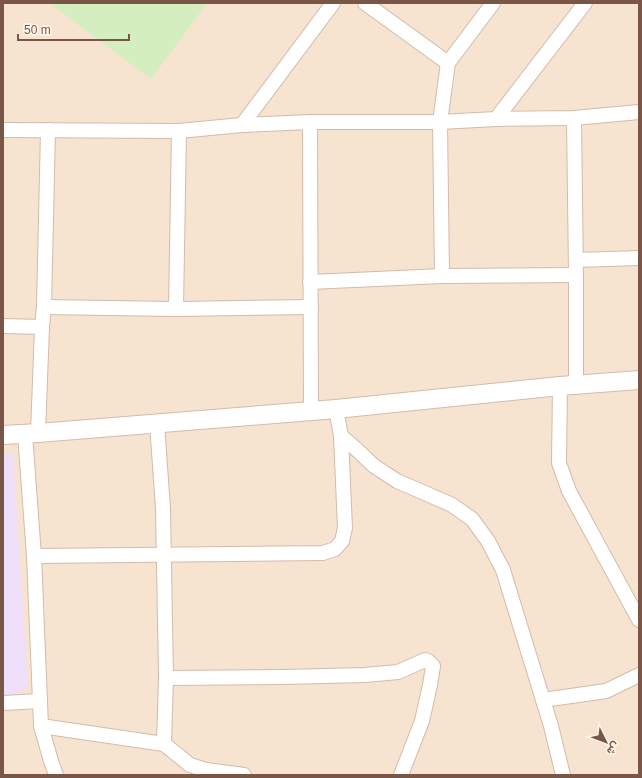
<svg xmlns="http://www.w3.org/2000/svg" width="642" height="778" viewBox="0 0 642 778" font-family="Arial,Vazirmatn,sans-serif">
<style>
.residential{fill:#f7e4d0}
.education{fill:#f0dffb}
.green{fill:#d4eebf}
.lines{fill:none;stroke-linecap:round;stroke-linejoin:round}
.minor-casing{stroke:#d3bbaa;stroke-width:16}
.tertiary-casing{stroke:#d3bbaa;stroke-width:20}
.minor{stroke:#fff;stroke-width:14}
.tertiary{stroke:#fff;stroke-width:18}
</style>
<rect width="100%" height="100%" fill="#fff3e2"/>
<rect class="residential" x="3" y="3" width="636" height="772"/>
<path class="education" d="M13 454 28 685 19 694 3 695V455Z"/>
<path class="green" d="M49 3H207L151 79Z"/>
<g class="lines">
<defs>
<g id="minor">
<path d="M365 3 448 63"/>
<path d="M574 118 576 275V386"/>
<path d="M496 119 585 3"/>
<path d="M310 122 311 411"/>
<path d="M242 125 333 3"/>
<path d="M3 130 179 131 242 125 310 122H440L496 119 574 118 639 112"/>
<path d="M576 260 639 258"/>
<path d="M442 276 440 122 448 63 493 3"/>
<path d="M310 282 442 276 576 275"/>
<path d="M44 307 176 309 311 307"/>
<path d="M176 309 179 131"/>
<path d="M3 326 42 327"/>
<path d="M560 386 559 463 569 491 639 620"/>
<path d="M157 423 163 509 166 678 164 744"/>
<path d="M38 433 42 327 44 307 48 130"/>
<path d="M25 434 34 556 41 726 51 761 56 775"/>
<path d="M341 436 355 448 374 466 397 481 427 494 452 505 472 519 488 541 503 570 551 726 563 775"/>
<path d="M34 556 323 553 335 549 342 541 345 528 341 436 336 409"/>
<path d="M166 678 283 677 365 675 398 672 425 660 428 661 433 666 430 685 422 721 401 775"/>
<path d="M543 700 606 691 639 675"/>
<path d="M3 703 40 701"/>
<path d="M41 726 164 744 190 765 206 770 244 775"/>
</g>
<path id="tertiary" d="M3 435 38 433 336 409 560 386 639 380"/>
</defs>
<use href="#minor" class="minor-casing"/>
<use href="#tertiary" class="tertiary-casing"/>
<use href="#minor" class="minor"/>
<use href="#tertiary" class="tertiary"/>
</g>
<rect width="642" height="778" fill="none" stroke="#795646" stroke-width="8"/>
<g transform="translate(606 742) rotate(132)" stroke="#fff6eb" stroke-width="3" paint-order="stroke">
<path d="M0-3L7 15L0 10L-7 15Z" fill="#795646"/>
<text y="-6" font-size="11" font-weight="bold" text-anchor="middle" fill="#795646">ش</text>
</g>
<path d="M18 34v6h111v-6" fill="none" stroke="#795646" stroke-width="2"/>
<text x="24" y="34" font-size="12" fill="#795646" stroke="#fff6eb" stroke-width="3" paint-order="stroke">50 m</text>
</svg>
